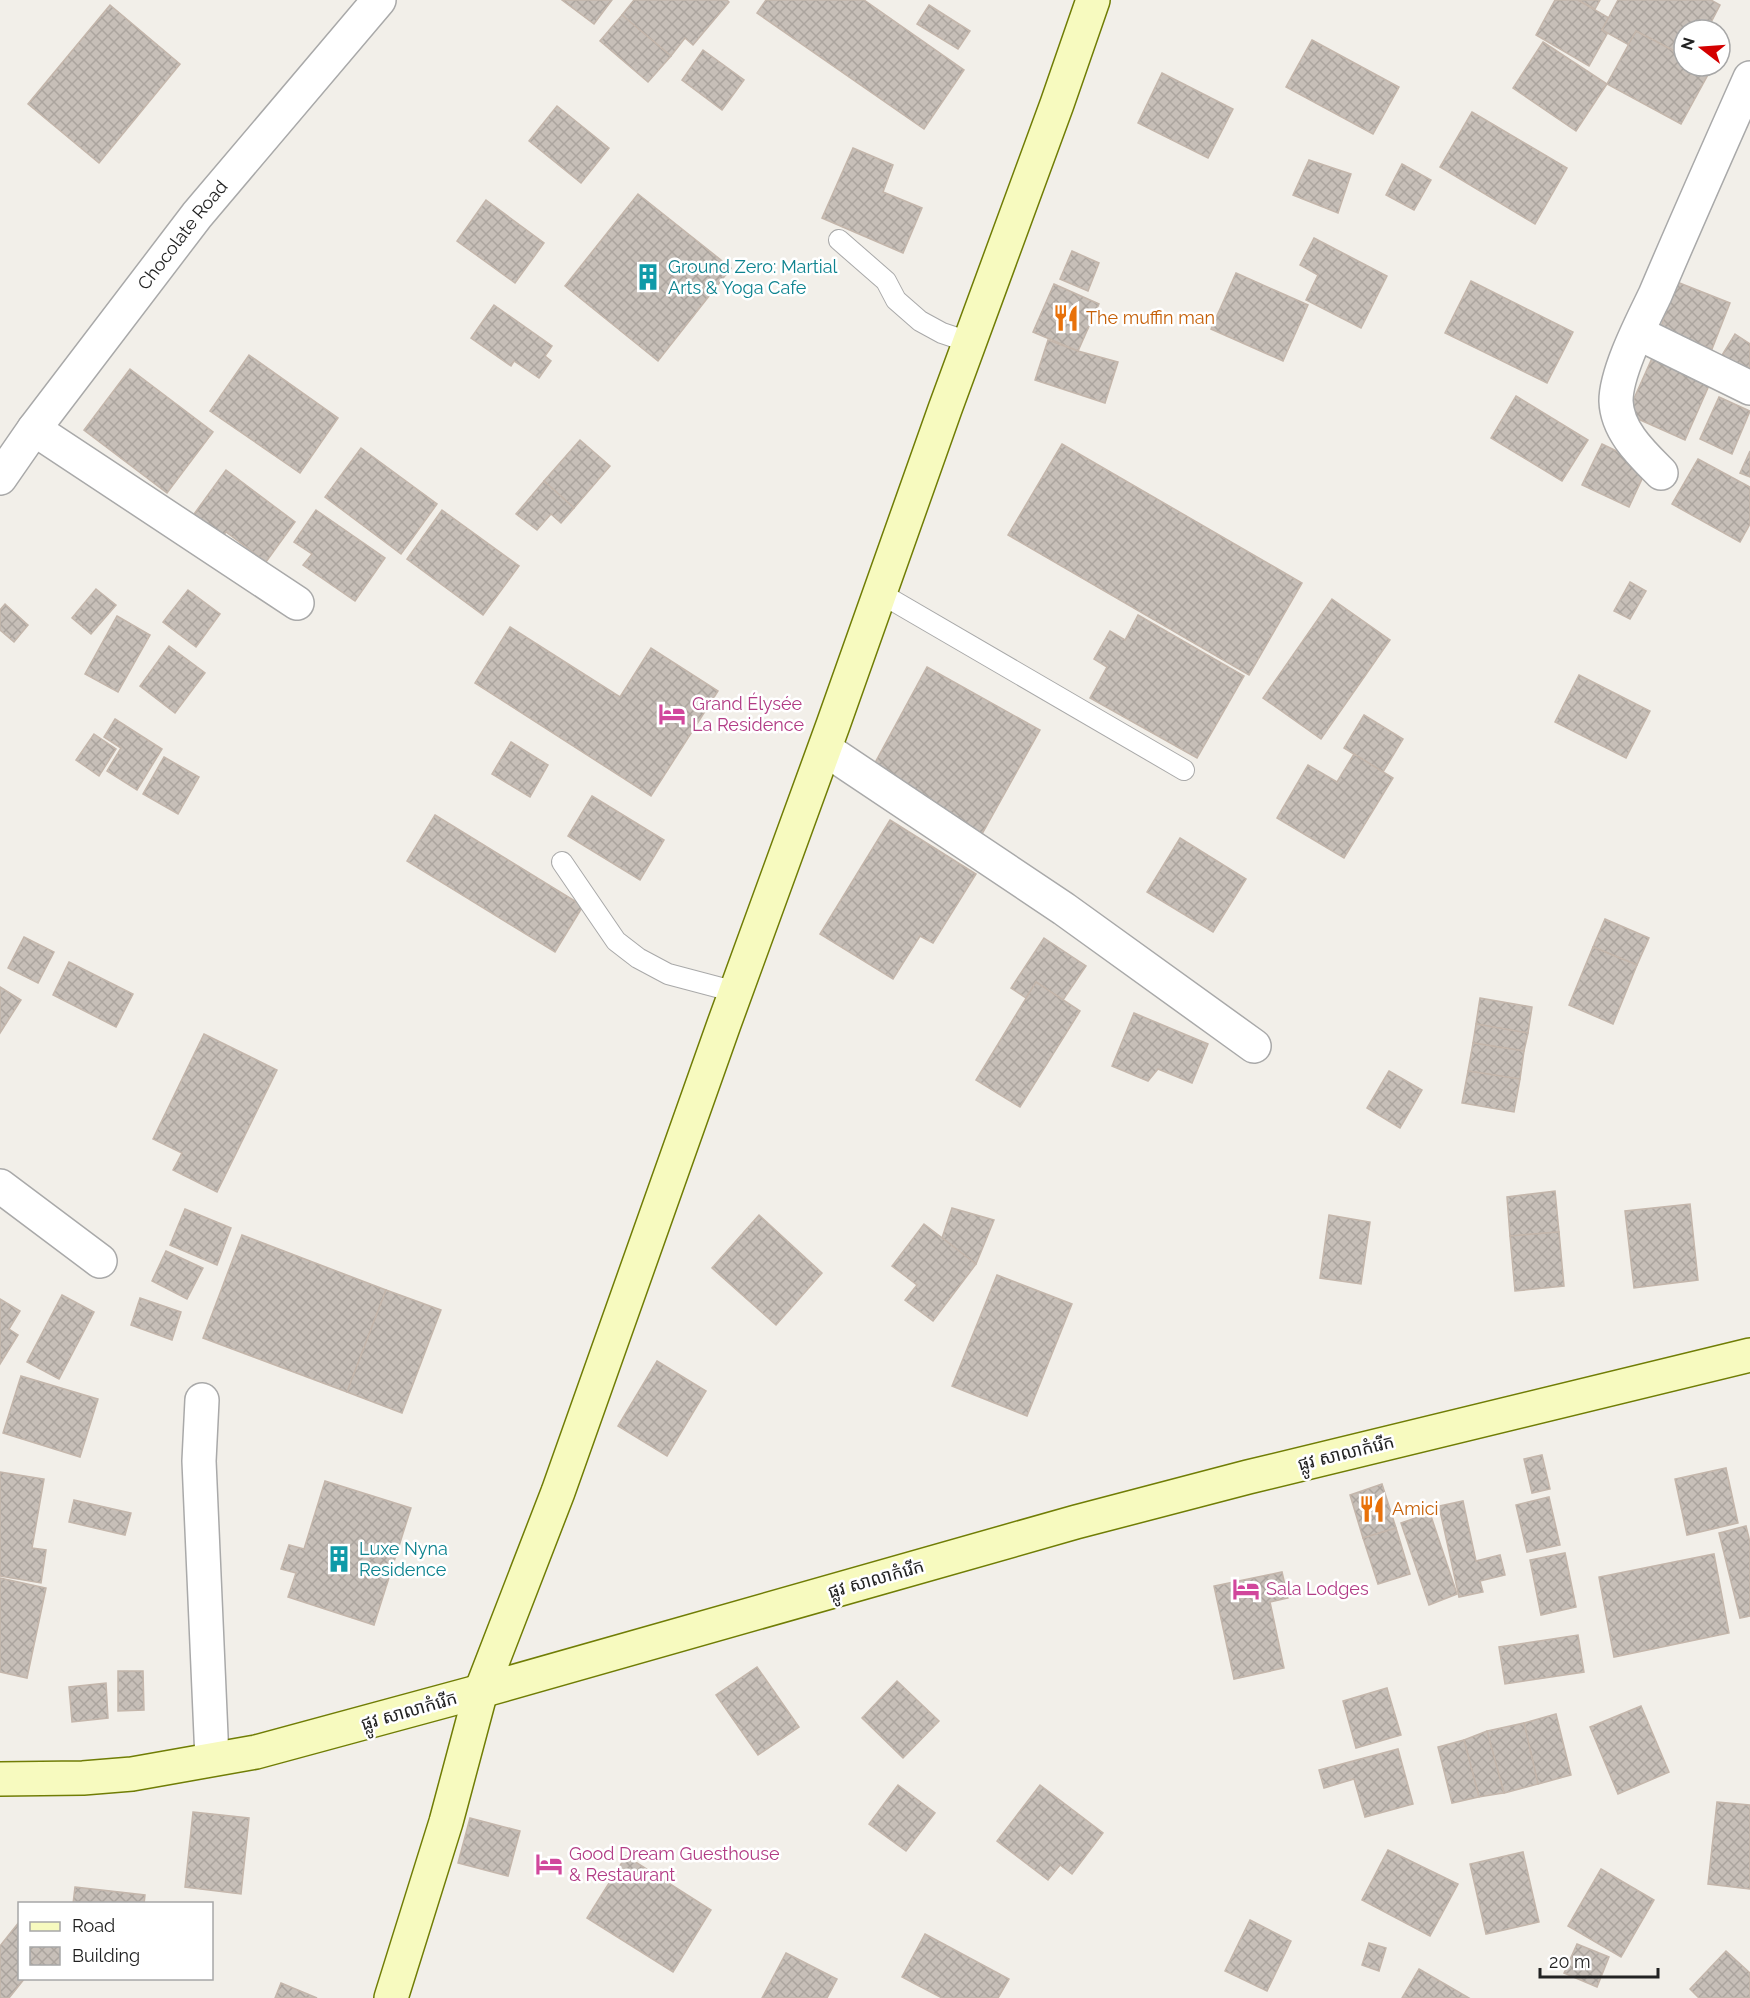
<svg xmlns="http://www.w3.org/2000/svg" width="1750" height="1998" viewBox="0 0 1750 1998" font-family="Raleway,'Noto Sans Khmer',sans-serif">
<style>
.building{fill:url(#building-cross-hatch);stroke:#c4b6ab;stroke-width:1.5}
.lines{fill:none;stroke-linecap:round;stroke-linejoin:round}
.lane-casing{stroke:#a9a9a9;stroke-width:22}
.street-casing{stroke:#a9a9a9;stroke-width:36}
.secondary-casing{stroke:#707d05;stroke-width:36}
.lane{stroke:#fff;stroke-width:20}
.street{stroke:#fff;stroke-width:33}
.secondary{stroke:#f7fabf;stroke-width:33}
.labels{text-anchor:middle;stroke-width:5;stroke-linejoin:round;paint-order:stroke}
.street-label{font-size:18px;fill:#222;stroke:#fff}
.culture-label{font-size:18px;fill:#0d838f;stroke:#fff;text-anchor:start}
.food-label{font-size:18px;fill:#c56008;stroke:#fff;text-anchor:start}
.hotel-label{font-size:18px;fill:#b23c85;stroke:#fff;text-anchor:start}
</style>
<defs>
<pattern id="building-cross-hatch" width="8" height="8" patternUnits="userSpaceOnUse" patternTransform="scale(1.5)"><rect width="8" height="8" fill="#c7bfb8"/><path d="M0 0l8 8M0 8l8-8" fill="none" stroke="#aba49e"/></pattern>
</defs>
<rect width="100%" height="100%" fill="#f2efe9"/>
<g class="building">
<path d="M562 0H612L594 24Z"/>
<path d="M634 0H727L729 2 693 45 685 38 671 56 622 15Z"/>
<path d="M766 0H864L964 70 924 129 757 13Z"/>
<path d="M1555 0H1578L1609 18 1602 30 1607 34 1589 66 1536 35Z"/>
<path d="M1578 0H1600L1595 9Z"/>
<path d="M1618 0H1711L1720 5 1707 30H1684V56L1636 31 1629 45 1602 30Z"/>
<path d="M110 5 180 64 99 163 28 104Z"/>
<path d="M929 5 970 31 958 49 917 24Z"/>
<path d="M622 15 671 56 648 82 600 41Z"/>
<path d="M1636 31 1684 56V66H1702L1710 71 1681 124 1607 84Z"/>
<path d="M1312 40 1399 87 1373 134 1286 87Z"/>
<path d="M1543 42 1607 84 1576 131 1513 88Z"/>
<path d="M703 50 744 80 722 110 682 80Z"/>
<path d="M1162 73 1233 109 1208 158 1138 123Z"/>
<path d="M557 106 609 148 581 183 529 141Z"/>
<path d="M1472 112 1567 168 1535 224 1440 167Z"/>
<path d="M853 148 893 165 883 192 922 208 903 253 822 218Z"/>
<path d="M1309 160 1351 174 1338 213 1293 195Z"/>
<path d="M1402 164 1431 180 1414 210 1386 195Z"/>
<path d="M638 194 731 268 658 361 565 286Z"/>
<path d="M486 200 544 243 515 283 457 241Z"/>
<path d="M1314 238 1387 276 1361 328 1306 300 1318 275 1300 265Z"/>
<path d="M1072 251 1099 263 1088 291 1060 279Z"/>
<path d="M1236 273 1308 305 1283 361 1211 329Z"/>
<path d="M1471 281 1573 332 1547 383 1445 333Z"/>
<path d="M1677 282 1730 303 1712 349 1660 329Z"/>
<path d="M1054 284 1099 304 1078 351 1033 332Z"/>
<path d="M494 305 552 346 545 356 551 361 539 378 514 361 511 366 471 338Z"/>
<path d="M1735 334 1750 344V380L1719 360Z"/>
<path d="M1048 340 1078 351 1118 362 1105 403 1035 380Z"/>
<path d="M249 355 338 418 300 473 210 411Z"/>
<path d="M1653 356 1711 381 1685 440 1627 414Z"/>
<path d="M130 369 213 432 167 493 84 430Z"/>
<path d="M1516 396 1588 440 1562 481 1491 438Z"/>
<path d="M1719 397 1750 411 1732 454 1700 439Z"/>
<path d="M580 440 610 466 574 508 544 481Z"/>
<path d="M1062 444 1302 583 1249 675 1008 535Z"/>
<path d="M1602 444 1648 466 1629 507 1582 485Z"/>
<path d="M361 448 437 504 401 554 325 497Z"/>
<path d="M1750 451V477L1740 473Z"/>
<path d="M1698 459 1750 487V524L1740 542 1672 504Z"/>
<path d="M226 470 295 522 266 562 226 532 218 542 189 521Z"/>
<path d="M544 481 574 508 561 523 551 514 537 530 516 514Z"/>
<path d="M316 510 385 558 355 601 303 565 312 554 294 542Z"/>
<path d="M442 510 519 566 483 615 407 559Z"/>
<path d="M1630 582 1646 591 1630 619 1614 611Z"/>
<path d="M96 589 116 605 91 634 72 618Z"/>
<path d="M188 590 220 614 196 647 163 622Z"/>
<path d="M1332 599 1390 640 1321 739 1263 698Z"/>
<path d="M5 604 28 625 14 642 0 630V610Z"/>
<path d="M1138 615 1244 676 1197 758 1090 698 1107 667 1094 659 1110 631 1125 640Z"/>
<path d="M117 616 150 635 118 692 85 674Z"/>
<path d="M510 627 620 697 651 648 718 691 651 796 475 683Z"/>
<path d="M169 646 205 673 175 713 140 686Z"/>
<path d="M927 667 1040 730 982 834 870 772Z"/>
<path d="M1579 675 1650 711 1626 758 1555 722Z"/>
<path d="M1364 715 1403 739 1383 772 1344 748Z"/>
<path d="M115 719 162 749 137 790 107 771 121 748 104 737Z"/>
<path d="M94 734 116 749 99 776 76 760Z"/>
<path d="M511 742 548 765 530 797 492 774Z"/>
<path d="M1354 754 1393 778 1344 858 1277 818 1308 765 1337 782Z"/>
<path d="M164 757 199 777 178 814 143 794Z"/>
<path d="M592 796 664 840 640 880 568 836Z"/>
<path d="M435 815 583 906 555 952 407 861Z"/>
<path d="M890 820 976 874 933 943 920 936 893 979 820 934Z"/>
<path d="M1180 838 1246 879 1213 932 1147 892Z"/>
<path d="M1605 919 1649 938 1637 965 1593 947Z"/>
<path d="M24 937 54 952 38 983 8 968Z"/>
<path d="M1044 938 1086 966 1063 1000 1036 982 1026 998 1011 988Z"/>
<path d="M1593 947 1637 965 1613 1024 1569 1005Z"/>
<path d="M69 962 133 994 116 1027 53 995Z"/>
<path d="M1036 982 1080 1011 1020 1107 976 1080Z"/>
<path d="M0 987 21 1000 0 1033Z"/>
<path d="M1480 998 1532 1007 1528 1033 1476 1024Z"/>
<path d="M1134 1013 1208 1044 1192 1083 1158 1069 1148 1081 1112 1066Z"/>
<path d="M1476 1024 1528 1033 1524 1051 1473 1043Z"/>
<path d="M204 1034 277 1070 217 1192 173 1170 182 1153 153 1139Z"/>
<path d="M1473 1043 1524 1051 1520 1079 1468 1071Z"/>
<path d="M1389 1071 1422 1090 1400 1128 1367 1108Z"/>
<path d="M1468 1071 1520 1079 1514 1112 1462 1103Z"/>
<path d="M1555 1191 1559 1232 1510 1236 1507 1197Z"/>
<path d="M1690 1204 1698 1280 1634 1288 1625 1211Z"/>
<path d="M952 1208 994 1220 976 1264 942 1238Z"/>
<path d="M185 1209 231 1228 217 1265 170 1245Z"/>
<path d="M759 1215 822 1273 776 1325 712 1268Z"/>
<path d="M1329 1215 1370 1222 1361 1284 1320 1278Z"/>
<path d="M924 1224 976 1264 933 1321 905 1300 917 1285 892 1266Z"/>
<path d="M1559 1232 1564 1286 1515 1291 1510 1236Z"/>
<path d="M242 1235 386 1290 347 1392 203 1338Z"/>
<path d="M166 1251 203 1268 187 1299 152 1281Z"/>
<path d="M997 1275 1072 1304 1027 1416 952 1386Z"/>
<path d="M386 1290 441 1310 402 1413 347 1392Z"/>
<path d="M62 1295 94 1312 59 1379 27 1362Z"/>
<path d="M140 1298 181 1312 172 1340 131 1325Z"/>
<path d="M0 1299 20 1311 9 1329 18 1335 0 1364Z"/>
<path d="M657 1361 706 1391 667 1456 618 1426Z"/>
<path d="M21 1376 98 1399 80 1457 3 1433Z"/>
<path d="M1542 1455 1550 1489 1532 1493 1524 1459Z"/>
<path d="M1726 1468 1738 1523 1687 1535 1675 1479Z"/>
<path d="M0 1472 44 1479 32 1548 46 1550 41 1583 0 1576Z"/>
<path d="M325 1481 411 1508 374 1625 288 1597 296 1573 281 1569 289 1545 304 1549Z"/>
<path d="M1382 1484 1396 1528 1363 1538 1350 1495Z"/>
<path d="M1549 1497 1560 1545 1527 1552 1516 1505Z"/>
<path d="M74 1500 131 1513 125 1535 69 1522Z"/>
<path d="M1463 1501 1476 1561 1500 1555 1505 1575 1480 1581 1483 1592 1459 1597 1439 1506Z"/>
<path d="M1430 1513 1457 1594 1429 1605 1401 1523Z"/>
<path d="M1746 1526 1750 1542V1616L1740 1618 1719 1533Z"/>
<path d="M1396 1528 1410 1574 1378 1584 1363 1538Z"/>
<path d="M1565 1553 1576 1607 1541 1615 1530 1560Z"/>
<path d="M1714 1554 1729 1633 1614 1657 1599 1577Z"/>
<path d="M1282 1572 1288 1598 1270 1602 1284 1668 1234 1679 1214 1586Z"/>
<path d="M0 1578 46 1588 27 1678 0 1672Z"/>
<path d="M1578 1635 1584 1672 1505 1684 1499 1647Z"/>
<path d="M757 1667 799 1727 758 1755 716 1695Z"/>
<path d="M118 1671H143L144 1710 118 1711Z"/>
<path d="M897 1681 939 1721 903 1758 862 1718Z"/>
<path d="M106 1683 108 1718 72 1722 69 1687Z"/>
<path d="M1387 1688 1401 1735 1356 1748 1343 1701Z"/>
<path d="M1641 1706 1669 1772 1618 1794 1590 1727Z"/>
<path d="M1556 1714 1571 1775 1538 1784 1524 1723Z"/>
<path d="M1524 1723 1538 1784 1504 1793 1487 1731Z"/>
<path d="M1487 1731 1504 1793 1479 1797 1464 1740Z"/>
<path d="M1464 1740 1479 1797 1452 1803 1438 1747Z"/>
<path d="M1398 1749 1413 1804 1365 1817 1354 1779 1324 1788 1319 1770Z"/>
<path d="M898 1785 935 1813 906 1851 869 1824Z"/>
<path d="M1040 1785 1103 1833 1072 1874 1060 1865 1048 1880 997 1841Z"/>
<path d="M1717 1802 1750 1805V1889L1708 1884Z"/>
<path d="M193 1812 249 1818 241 1894 185 1887Z"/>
<path d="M470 1818 520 1831 508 1876 458 1863Z"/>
<path d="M1388 1850 1458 1884 1430 1936 1362 1900Z"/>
<path d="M1523 1852 1539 1922 1486 1934 1470 1864Z"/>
<path d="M626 1856 711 1910 673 1972 587 1918Z"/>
<path d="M1601 1869 1654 1900 1621 1957 1568 1926Z"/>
<path d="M75 1887 145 1895 144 1904H73Z"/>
<path d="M1250 1920 1291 1941 1267 1991 1225 1971Z"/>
<path d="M19 1922 20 1978H25L9 1998H0V1946Z"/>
<path d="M925 1934 1009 1979 998 1998H942L902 1977Z"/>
<path d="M1369 1943 1386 1948 1379 1971 1362 1965Z"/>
<path d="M1577 1944 1609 1957 1597 1987 1564 1973Z"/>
<path d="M1726 1951 1750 1973V1998H1699L1690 1989Z"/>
<path d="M786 1953 837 1979 827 1998H762Z"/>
<path d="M1419 1969 1469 1998H1402Z"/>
<path d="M281 1983 317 1998H275Z"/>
</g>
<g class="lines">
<defs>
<g id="lane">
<path d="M839 240 886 281 896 300 920 321 942 333 969 342"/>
<path d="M880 593 1184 770"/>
<path d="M562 862 616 941 638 958 668 974 736 992"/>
</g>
<g id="street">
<path d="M1638 333 1750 388"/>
<path d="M34 429 297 603"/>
<path d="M1661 473C1642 454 1617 431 1616 401 1616 372 1642 322 1655 295 1686 222 1718 150 1750 78"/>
<path id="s1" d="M0 478 34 429 197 215 379 0"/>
<path d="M825 749 1064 909 1254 1046"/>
<path d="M0 1186 100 1261"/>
<path d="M202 1400 199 1461 212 1759"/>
</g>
<g id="secondary">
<path d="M0 1779 83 1778 132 1774 256 1752 481 1691 1076 1522 1248 1477 1750 1355"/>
<path d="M391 1998 446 1822 481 1691 558 1492 724 1024 833 725 945 409 1057 104 1093 0"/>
</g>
</defs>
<use href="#lane" class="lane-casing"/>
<use href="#street" class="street-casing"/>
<use href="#secondary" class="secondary-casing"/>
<use href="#lane" class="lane"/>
<use href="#street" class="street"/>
<use href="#secondary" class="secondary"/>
</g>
<defs>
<symbol id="building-bare" viewBox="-9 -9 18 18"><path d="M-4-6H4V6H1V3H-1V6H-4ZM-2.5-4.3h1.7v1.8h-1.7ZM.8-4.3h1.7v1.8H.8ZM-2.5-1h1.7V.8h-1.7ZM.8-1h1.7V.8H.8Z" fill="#0f9aa8" stroke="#fff" stroke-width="2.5" paint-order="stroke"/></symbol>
<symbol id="restaurant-bare" viewBox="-9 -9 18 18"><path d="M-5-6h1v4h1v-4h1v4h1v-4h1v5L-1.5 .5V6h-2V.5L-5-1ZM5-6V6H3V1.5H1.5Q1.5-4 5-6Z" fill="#e8710a" stroke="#fff" stroke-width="2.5" paint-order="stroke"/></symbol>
<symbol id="hotel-bare" viewBox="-9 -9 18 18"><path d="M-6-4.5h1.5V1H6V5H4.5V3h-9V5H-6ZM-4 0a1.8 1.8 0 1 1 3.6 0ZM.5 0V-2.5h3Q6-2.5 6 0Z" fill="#d1479c" stroke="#fff" stroke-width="2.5" paint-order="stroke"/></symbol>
</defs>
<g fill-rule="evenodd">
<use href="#building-bare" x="629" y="258" width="38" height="38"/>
<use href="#restaurant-bare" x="1047" y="299" width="38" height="38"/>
<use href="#hotel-bare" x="653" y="695" width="38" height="38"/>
<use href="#restaurant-bare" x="1353" y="1490" width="38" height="38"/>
<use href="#building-bare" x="320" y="1540" width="38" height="38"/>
<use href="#hotel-bare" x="1227" y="1570" width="38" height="38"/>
<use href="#hotel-bare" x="530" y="1845" width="38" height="38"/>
</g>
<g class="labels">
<g class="street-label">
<text dy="6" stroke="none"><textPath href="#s1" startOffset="304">Chocolate Road</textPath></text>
<text transform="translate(1346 1453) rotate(-14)" y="6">ផ្លូវ សាលាកំរើក</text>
<text transform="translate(876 1579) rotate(-16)" y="6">ផ្លូវ សាលាកំរើក</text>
<text transform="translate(409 1711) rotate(-16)" y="6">ផ្លូវ សាលាកំរើក</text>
</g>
<g class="culture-label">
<text x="668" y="273">Ground Zero: Martial<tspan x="668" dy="21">Arts &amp; Yoga Cafe</tspan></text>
<text x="359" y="1555">Luxe Nyna<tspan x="359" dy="21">Residence</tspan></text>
</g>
<g class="food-label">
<text x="1086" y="324">The muffin man</text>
<text x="1392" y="1515">Amici</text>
</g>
<g class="hotel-label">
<text x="692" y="710">Grand Élysée<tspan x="692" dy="21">La Residence</tspan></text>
<text x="1266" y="1595">Sala Lodges</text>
<text x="569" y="1860">Good Dream Guesthouse<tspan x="569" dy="21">&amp; Restaurant</tspan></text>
</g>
</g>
<rect x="18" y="1902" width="195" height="78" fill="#ffffff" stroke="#a7a7a7" stroke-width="1.5"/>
<rect x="30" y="1922" width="30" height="9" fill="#f7fabf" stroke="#a7a7a7" stroke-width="1.5"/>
<text x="72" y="1932" font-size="18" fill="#222222">Road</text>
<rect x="30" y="1947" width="30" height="18" fill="url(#building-cross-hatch)" stroke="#a7a7a7" stroke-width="1.5"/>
<text x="72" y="1962" font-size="18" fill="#222222">Building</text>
<g transform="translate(1702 48) rotate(287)"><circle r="28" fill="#ffffff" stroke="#a7a7a7" stroke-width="1.5"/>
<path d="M0-4.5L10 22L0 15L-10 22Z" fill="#d40000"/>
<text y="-9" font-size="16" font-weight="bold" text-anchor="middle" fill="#222222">N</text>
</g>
<path d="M1540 1968v9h118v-9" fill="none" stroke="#222222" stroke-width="3"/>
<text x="1549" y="1968" font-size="18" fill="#222222" stroke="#ffffff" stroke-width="4.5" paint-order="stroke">20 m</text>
</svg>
